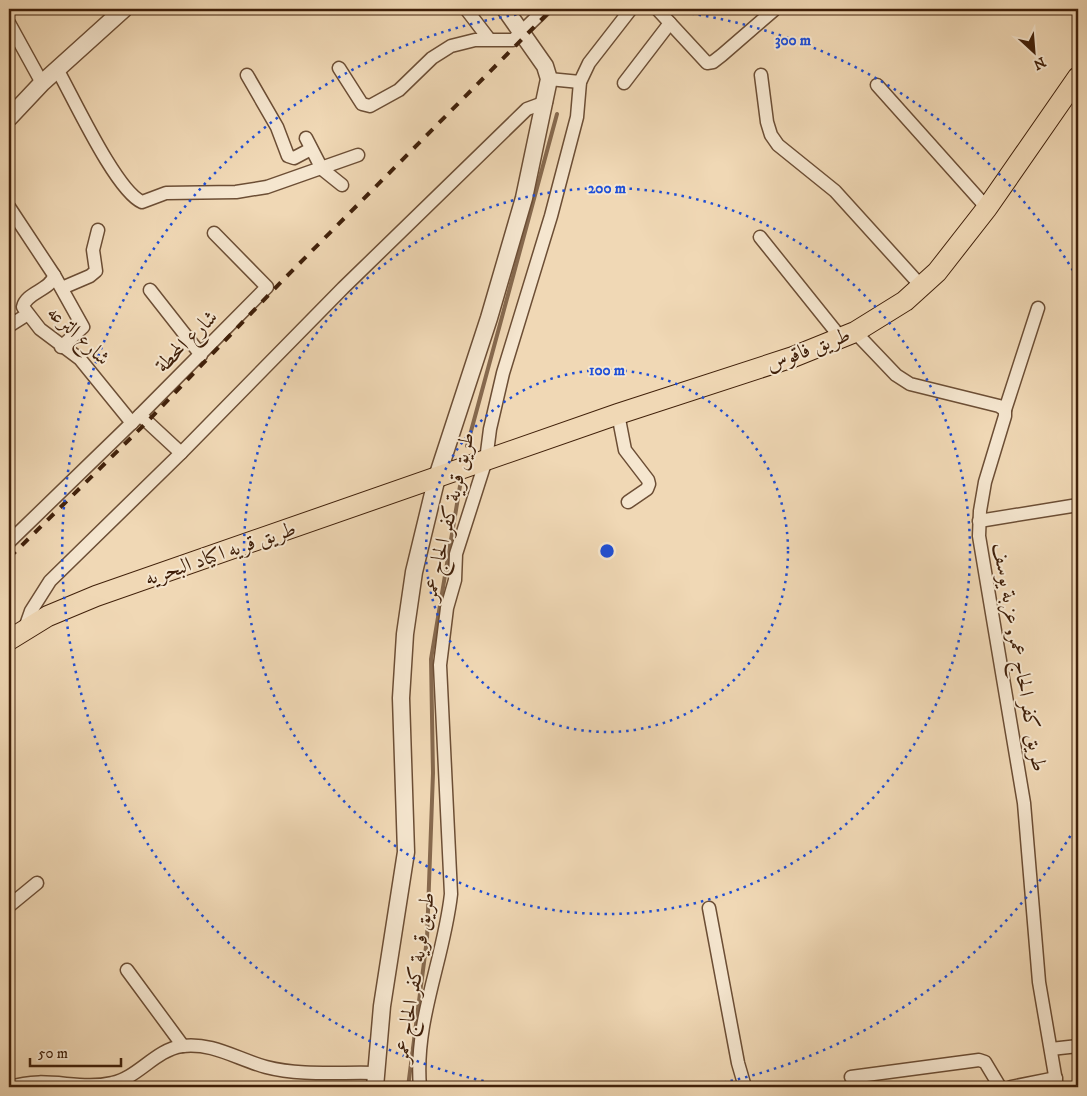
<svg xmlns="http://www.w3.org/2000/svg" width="1087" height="1096" viewBox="0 0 1087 1096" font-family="'IM FELL DW Pica',Amiri,serif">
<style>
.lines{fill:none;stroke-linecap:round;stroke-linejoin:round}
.stream{stroke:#86694e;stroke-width:4}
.minor-casing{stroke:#6c4e35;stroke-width:15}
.tertiary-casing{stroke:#6c4e35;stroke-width:19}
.primary-casing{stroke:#40200a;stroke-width:22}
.minor{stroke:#f5e6cf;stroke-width:12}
.tertiary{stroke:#f5e6cf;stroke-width:16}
.primary{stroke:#f0d8b5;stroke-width:20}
.rail{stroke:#40200a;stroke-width:4;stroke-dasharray:9 9;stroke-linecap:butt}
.ring{fill:none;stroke:#1d4ed8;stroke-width:2.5;stroke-dasharray:2.5 5}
.labels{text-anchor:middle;stroke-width:4;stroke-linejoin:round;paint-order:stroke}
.street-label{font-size:21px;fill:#40200a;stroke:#f5e6cf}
.centre{fill:#1d4ed8;stroke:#f5e6cf;stroke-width:2.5}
.ring-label{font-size:15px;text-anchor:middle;font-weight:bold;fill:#1d4ed8;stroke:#f5e6cf;stroke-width:4;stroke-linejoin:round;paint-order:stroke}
</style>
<rect width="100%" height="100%" fill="#f0d8b5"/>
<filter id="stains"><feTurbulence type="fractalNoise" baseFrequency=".004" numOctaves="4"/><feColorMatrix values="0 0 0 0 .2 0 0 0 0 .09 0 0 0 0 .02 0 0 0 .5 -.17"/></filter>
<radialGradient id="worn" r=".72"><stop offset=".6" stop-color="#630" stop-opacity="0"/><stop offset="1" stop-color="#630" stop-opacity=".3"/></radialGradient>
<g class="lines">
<g class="stream">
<path d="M467 446 557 114"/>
<path d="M408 1087 427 939 433 773 431 659 460 486"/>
</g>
<defs>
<g id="minor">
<path d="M466 9 489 39"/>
<path d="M657 9 707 63 713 62 722 55 774 10"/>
<path d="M9 23 42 83"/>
<path d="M339 68 362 104 370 106 399 90 432 58 451 46 475 40H513L545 9"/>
<path d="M57 69C73 97 116 191 142 202L166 193 236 192 267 187 358 155"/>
<path d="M247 75 277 127 288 156 294 158 311 149"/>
<path d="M761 75 767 122 771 135 778 145 835 191 922 287"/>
<path d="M549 79 580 82"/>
<path d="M624 83 670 23"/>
<path d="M877 85 987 208"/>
<path d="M306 138 322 169 342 185"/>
<path d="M9 207 54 275C52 290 26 292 23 307L40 329 80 359 132 423"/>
<path d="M760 237 841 338"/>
<path d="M54 275 83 327 61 347"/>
<path d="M62 288 90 276 96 271 93 250 98 230"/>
<path d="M150 290 201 355"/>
<path d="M9 326 28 314"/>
<path d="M855 332 896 375 910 384 999 406 1005 410V416L985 482 980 511 979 536 1024 803 1039 982 1057 1087"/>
<path d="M1005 410 1038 308"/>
<path d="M618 414 625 450 648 480 649 484 647 489 628 502"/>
<path d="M140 415 181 453"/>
<path d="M979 521 1078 505"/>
<path d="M9 542 140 415 267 287 214 233"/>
<path d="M25 628 31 611 50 581 181 453 343 288 527 109 546 102"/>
<path d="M9 906 37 883"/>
<path d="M709 908 738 1063 745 1087"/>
<path d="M127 970 183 1046"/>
<path d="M1051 1049 1078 1046"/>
<path d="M851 1077 979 1060 985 1062 1000 1087"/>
<path d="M10 1087C47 1075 78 1091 112 1083 138 1078 155 1050 182 1046 212 1042 237 1059 266 1067 300 1076 340 1072 375 1073"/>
<path d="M420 1087C414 1021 444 959 451 894L440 665 447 608 455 580 456 554 486 460 490 429 503 373 551 216 577 117 580 82 589 63 631 9"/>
<path d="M1011 1087 1056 1078"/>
</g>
<g id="tertiary">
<path d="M9 118 42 83 124 9"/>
<path d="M375 1087 382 1006 406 852 401 698 405 634 414 572 437 477 489 318 524 198 549 79 545 66 505 9"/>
</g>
<path id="primary" d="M9 640 48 616 96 596 618 414 793 357 855 332 905 301 937 272 987 208 1078 77"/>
</defs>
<use href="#minor" class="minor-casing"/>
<use href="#tertiary" class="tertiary-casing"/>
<use href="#primary" class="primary-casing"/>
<use href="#minor" class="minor"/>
<use href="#tertiary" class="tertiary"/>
<use href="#primary" class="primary"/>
<path class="rail" d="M9 558 147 422 284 279 552 9"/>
</g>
<g class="ring">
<circle cx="607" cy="551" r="181"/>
<circle cx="607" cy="551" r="363"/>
<path d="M1078 823A544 544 0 0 1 701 1087M513 1087A544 544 0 0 1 560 9M654 9A544 544 0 0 1 1078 279"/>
</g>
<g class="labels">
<g class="street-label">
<text transform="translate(79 335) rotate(43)" y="7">شارع الترعه</text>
<text transform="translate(186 341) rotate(-45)" y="7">شارع المحطة</text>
<text transform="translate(808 349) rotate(-21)" y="7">طريق فاقوس</text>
<text transform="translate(448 516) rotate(-77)" y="7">طريق قرية كفر الحاج عمر</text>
<text transform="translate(220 553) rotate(-19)" y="7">طريق قريه اكياد البحريه</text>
<text transform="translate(1020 657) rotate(80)" y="7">طريق كفر الحاج عمر, عزبة يوسف</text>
<text transform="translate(414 977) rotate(-81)" y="7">طريق قرية كفر الحاج عمر</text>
</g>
</g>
<circle cx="607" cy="551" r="8" class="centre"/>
<g class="ring-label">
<text x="793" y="45">300 m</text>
<text x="607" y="193">200 m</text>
<text x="607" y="375">100 m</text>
</g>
<rect width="1087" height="1096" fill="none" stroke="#f0d8b5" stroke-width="30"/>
<rect x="10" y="10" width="1067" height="1076" fill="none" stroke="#40200a" stroke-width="2.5"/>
<rect x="15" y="15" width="1057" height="1066" fill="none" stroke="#40200a"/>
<g transform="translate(1034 52) rotate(154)" stroke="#f5e6cf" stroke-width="4" paint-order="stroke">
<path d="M0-4L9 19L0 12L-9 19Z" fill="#40200a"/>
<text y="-8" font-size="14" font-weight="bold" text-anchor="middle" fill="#40200a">N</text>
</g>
<path d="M30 1058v8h91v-8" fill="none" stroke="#40200a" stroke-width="2.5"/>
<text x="38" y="1058" font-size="15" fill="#40200a" stroke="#f5e6cf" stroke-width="4" paint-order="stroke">50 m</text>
<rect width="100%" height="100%" filter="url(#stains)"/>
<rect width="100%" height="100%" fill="url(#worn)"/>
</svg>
